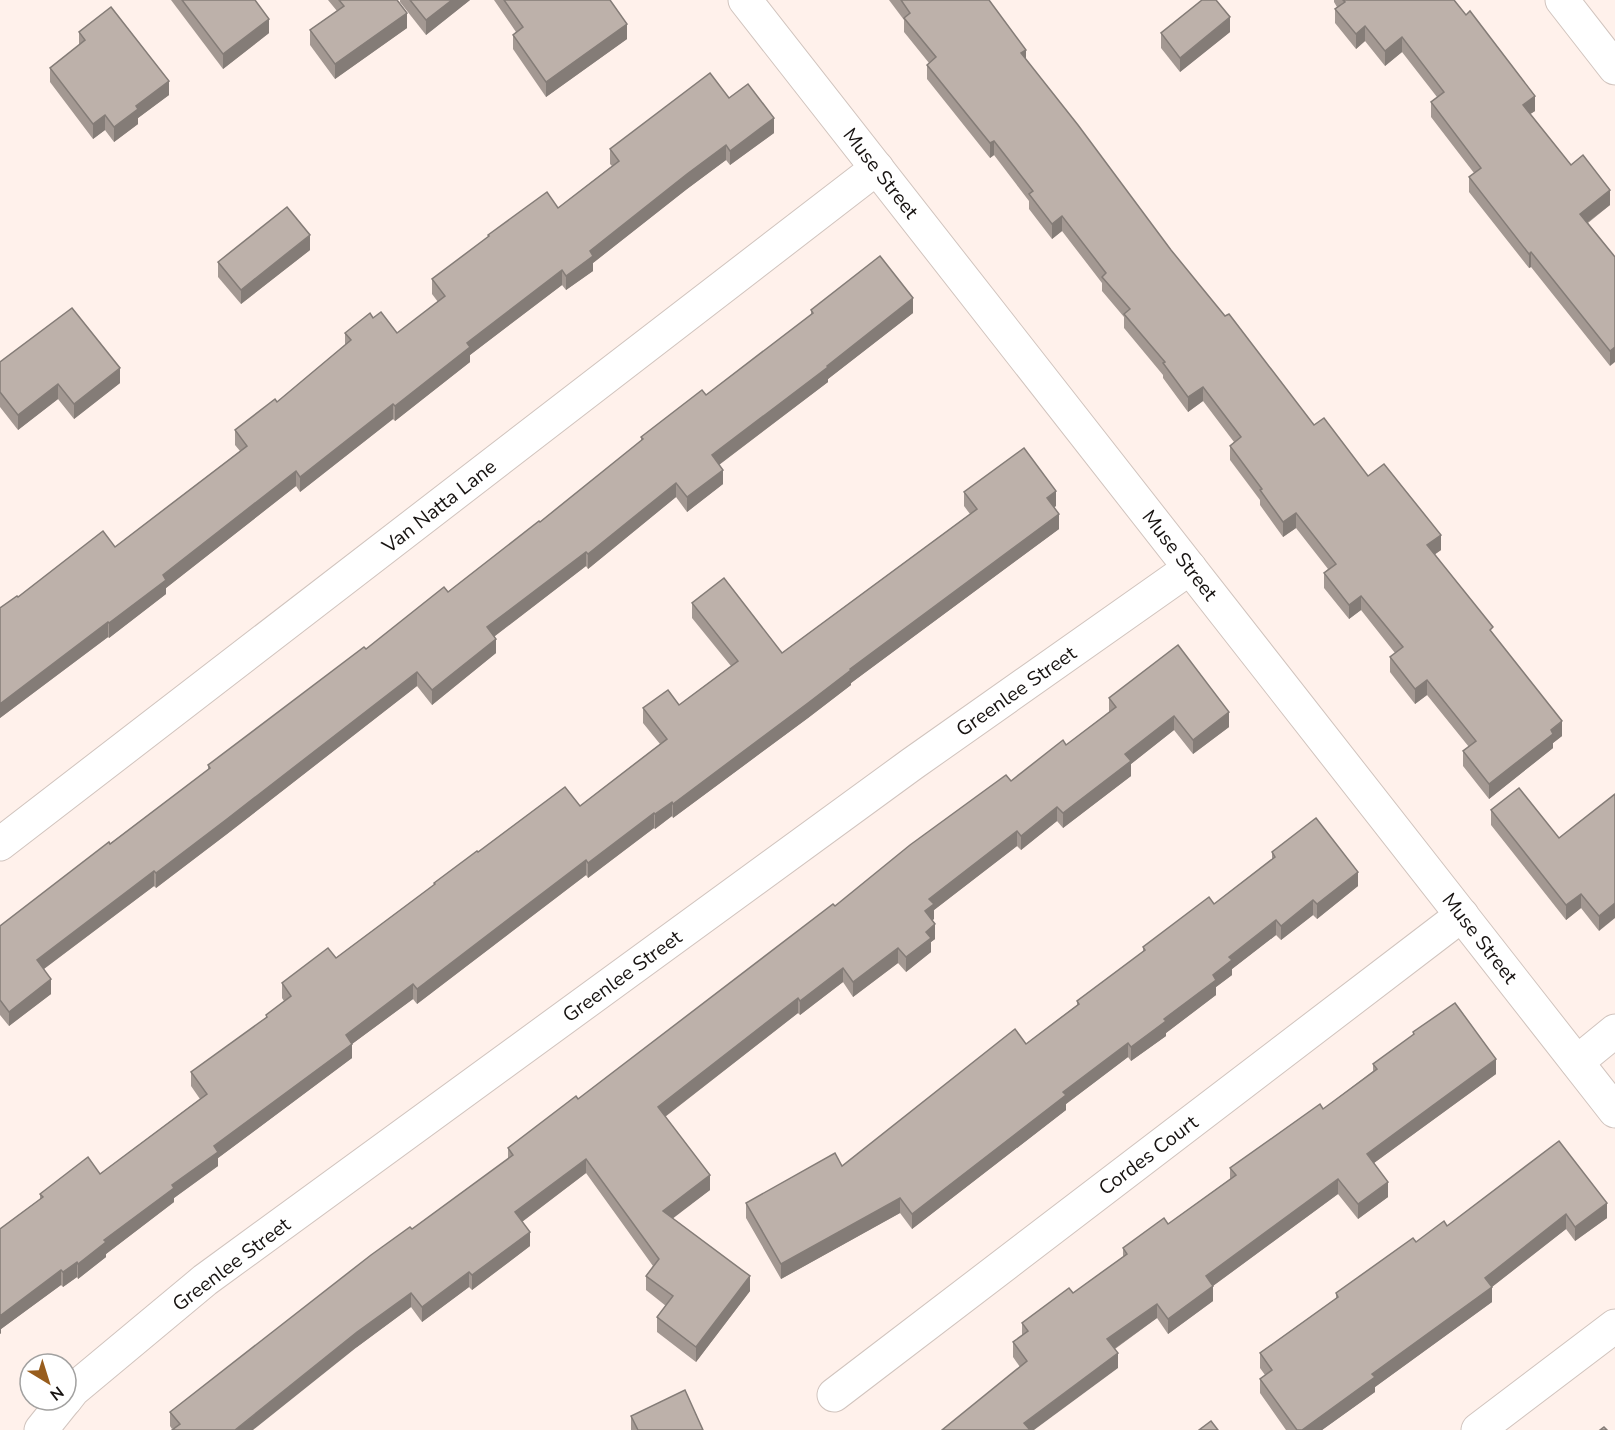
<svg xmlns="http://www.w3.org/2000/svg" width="1615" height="1430" viewBox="0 0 1615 1430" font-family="'Nunito Sans',sans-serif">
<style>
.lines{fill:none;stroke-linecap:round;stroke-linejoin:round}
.street-casing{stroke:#d1c4be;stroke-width:35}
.street{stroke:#fff;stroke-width:33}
.wall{fill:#a39892}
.shaded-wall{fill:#847c77}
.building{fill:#bdb1aa;stroke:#847c77;stroke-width:1.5}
.labels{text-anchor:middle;stroke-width:6;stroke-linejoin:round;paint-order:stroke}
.street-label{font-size:20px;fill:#171311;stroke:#fff}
</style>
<rect width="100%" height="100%" fill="#fff1eb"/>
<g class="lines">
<defs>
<g id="street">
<path d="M745 0 1615 1111"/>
<path d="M1562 0 1615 68"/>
<path d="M0 844 877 168"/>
<path d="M1577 1062 1615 1031"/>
<path d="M834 1395 1462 915"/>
<path d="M66 1399 73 1390 205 1280 912 764 1190 568"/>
<path d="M41 1430 65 1400"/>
<path d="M1478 1430 1615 1326"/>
</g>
</defs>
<use href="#street" class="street-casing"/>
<use href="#street" class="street"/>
</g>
<g class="wall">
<path d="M171 0H255L269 33 223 69Z"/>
<path d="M328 0H397L407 28 335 79 310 45V30L337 11Z"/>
<path d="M400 0H470L426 35 400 2Z"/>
<path d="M494 0H610L627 39 546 97 513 49V35L516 32Z"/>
<path d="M889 0H989L1026 60 1171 250 1314 425 1368 476 1441 550 1435 554 1493 634 1562 736 1553 743V748L1489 799 1463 766V751L1469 747 1427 695 1415 704 1390 672V657L1395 653 1361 610 1349 619 1324 588V573L1328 569 1296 528 1283 537 1260 505V500L1230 460V446L1234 442 1203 401 1188 412 1163 378V375L1124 328V317L1102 291V283L1062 231 1052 239 1029 209V201L994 155 990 158 927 79V65L929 63 904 32V20Z"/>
<path d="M1334 0H1454L1535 111 1530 114 1571 165 1610 205 1588 223 1615 257 1610 366 1531 267 1529 268 1469 192V177L1474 173 1431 117V102L1437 97 1402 52 1385 66 1365 41 1356 49 1335 23V9L1337 7 1334 2Z"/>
<path d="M79 32 169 95 138 118V124L114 142 105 130 93 139 50 82V68L79 45Z"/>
<path d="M1230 32 1180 72 1161 48V33Z"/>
<path d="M729 98 774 133 730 165 726 160 687 189 593 263V271L566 290 562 285 470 355V362L395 421 393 419 300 492 296 486 166 588V594L109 638 108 637 0 718V608L18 597 115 547 240 451 235 445V430L277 402 345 345V333L373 318 397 333 438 302 432 294V279L488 237V235L558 208 612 166 610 164V149Z"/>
<path d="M310 250 241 304 218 277V262Z"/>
<path d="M811 310 913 313 828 379V382L719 465 723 484 687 512 676 497 588 569 586 566 495 636 496 653 432 705 417 686 227 834 156 888 154 886 44 969 51 994 9 1026 0 1015V926L208 770V765L366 649 448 592 540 522 641 441V437L706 395 811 315Z"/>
<path d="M0 362 120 383 74 419 58 399 18 430 0 407Z"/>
<path d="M964 492 1056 506 1054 507 1059 529 851 683V685L808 718 673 818 672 816 655 829 654 828 588 878 586 875 417 1004 413 999 352 1044V1058L218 1158V1166L174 1198V1202L106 1254V1257L78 1279 77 1277 63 1287 61 1285 1 1329V1333L0 1334V1229L40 1199V1194L100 1174 200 1099 191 1086V1072L266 1019V1015L284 1001 282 998V983L336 958 434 885V883L478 852 580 806 660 744 643 723V708L679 705 731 666 692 618V603L782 653 970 514 964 506Z"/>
<path d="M1109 698 1229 727 1193 754 1174 730 1131 764V776L1063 828 1057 821 1021 850 1017 846 934 910V919L932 920 935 939 931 942V952L906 972 898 963 853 997 843 982 800 1015 798 1013 665 1117 710 1190 672 1218 750 1291 696 1362 657 1332V1317L666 1306 646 1290V1276L653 1266 586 1173 522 1222 530 1246 472 1290 469 1287 422 1322 411 1307 357 1347 172 1429 170 1426V1412L412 1229 508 1159V1148L578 1099 835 906 1011 781 1066 745 1109 712Z"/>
<path d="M1615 794 1599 931 1581 908 1566 920 1491 825V810L1559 838Z"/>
<path d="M1272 852 1358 886 1317 919 1313 915 1281 940 1276 935 1232 969V975L1216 987V995L1166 1033V1036L1131 1061 1128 1057 1066 1104V1110L912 1229 900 1213 781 1279 746 1218V1203L842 1166 1026 1044 1077 1005V1001L1143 952V947L1214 904 1272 859Z"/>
<path d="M1413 1032 1496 1074 1374 1163 1388 1197 1358 1219 1338 1194 1213 1286V1301L1168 1334 1157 1318 1115 1349 1118 1368 1020 1367 1013 1357V1342L1022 1335V1323L1073 1293 1123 1257V1248L1168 1224 1230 1179V1168L1323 1109 1373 1071V1064L1413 1035Z"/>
<path d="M1559 1141 1607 1218 1575 1241 1566 1229 1492 1287V1302L1375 1387V1392L1322 1430H1286L1260 1393V1379L1265 1375 1260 1368V1353L1336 1299V1293L1416 1242 1447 1226Z"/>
<path d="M631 1416 703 1430H631Z"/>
</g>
<g class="shaded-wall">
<path d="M452 0H470L426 35V20Z"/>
<path d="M407 13V28L335 79V64Z"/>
<path d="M1230 17V32L1180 72V58Z"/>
<path d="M269 19V33L223 69V54Z"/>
<path d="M627 24V39L546 97V82Z"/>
<path d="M1365 26V41L1356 49V34Z"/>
<path d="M1402 37V52L1385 66V51Z"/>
<path d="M1026 50V64L1021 53Z"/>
<path d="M169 81V95L138 118V124L114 142V127L136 106Z"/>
<path d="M1535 96V111L1523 119V105Z"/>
<path d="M105 115V130L93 139V124Z"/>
<path d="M774 118V133L730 165V151Z"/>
<path d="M994 141V155L990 158V143Z"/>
<path d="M726 145V160L687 189 593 263V271L566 290V276L590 251 687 174Z"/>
<path d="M1610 190V205L1580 228V214Z"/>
<path d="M1062 216V231L1052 239V224Z"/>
<path d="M310 235V250L241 304V290Z"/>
<path d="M1531 252V267L1529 268V254Z"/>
<path d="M562 270V285L470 355V362L395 421V406L467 343Z"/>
<path d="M913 298V313L828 379V382L712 470V455Z"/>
<path d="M1615 347V362L1610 366V351Z"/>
<path d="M120 368V383L74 419V404Z"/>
<path d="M58 384V399L18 430V415Z"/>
<path d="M1203 387V401L1188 412V397Z"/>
<path d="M393 404V419L300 492V477Z"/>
<path d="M723 470V484L687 512V497Z"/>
<path d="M296 471V486L166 588V594L109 638V623L163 575Z"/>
<path d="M676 483V497L588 569V554Z"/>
<path d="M1056 491V506L1047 512V498Z"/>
<path d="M1296 513V528L1283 537V522Z"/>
<path d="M1059 514V529L851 683V685L808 718 673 818V804L850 669Z"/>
<path d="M1441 535V550L1427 560V545Z"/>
<path d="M586 552V566L487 642V627Z"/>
<path d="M1361 596V610L1349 619V605Z"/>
<path d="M108 622V637L0 718V704Z"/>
<path d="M496 639V653L432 705V690Z"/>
<path d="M417 672V686L227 834 156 888V873Z"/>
<path d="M1427 680V695L1415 704V689Z"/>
<path d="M1229 712V727L1193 754V740Z"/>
<path d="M1174 716V730L1131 764V776L1063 828V813L1125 754Z"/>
<path d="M1562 721V736L1553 743V748L1489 799V784Z"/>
<path d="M672 802V816L655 829V814Z"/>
<path d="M1057 807V821L1021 850V836Z"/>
<path d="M654 813V828L588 878V863Z"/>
<path d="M1017 831V846L934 910V919L925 926V911L929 899Z"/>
<path d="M586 860V875L417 1004V989Z"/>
<path d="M154 871V886L37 974V960Z"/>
<path d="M1358 872V886L1317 919V904Z"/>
<path d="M1581 894V908L1566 920V905Z"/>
<path d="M1313 900V915L1281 940V926Z"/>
<path d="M1615 903V918L1599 931V916Z"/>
<path d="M1276 920V935L1232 969V975L1216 987V995L1166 1033V1036L1131 1061V1047L1164 1019 1229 957Z"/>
<path d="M935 924V939L931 942V952L906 972V957L926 932Z"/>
<path d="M898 948V963L853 997V982Z"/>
<path d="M843 968V982L800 1015V1001Z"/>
<path d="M51 979V994L9 1026V1012Z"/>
<path d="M413 984V999L352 1044V1058L218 1158V1166L174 1198V1202L106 1254V1257L78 1279V1264L104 1240 172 1185 214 1146 346 1035Z"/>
<path d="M798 998V1013L658 1122V1107Z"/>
<path d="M1128 1043V1057L1066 1104V1110L912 1229V1214L1063 1092Z"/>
<path d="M1496 1059V1074L1367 1168V1154Z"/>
<path d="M586 1159V1173L515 1227V1212Z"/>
<path d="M710 1175V1190L663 1226V1211Z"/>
<path d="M1338 1179V1194L1206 1291V1276Z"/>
<path d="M1388 1182V1197L1358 1219V1204Z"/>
<path d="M900 1198V1213L781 1279V1264Z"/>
<path d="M1607 1203V1218L1575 1241V1227Z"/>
<path d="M1566 1214V1229L1488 1290 1492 1287V1302L1375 1387V1392L1322 1430H1302L1372 1374 1485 1278Z"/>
<path d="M530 1232V1246L472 1290V1275Z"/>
<path d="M77 1262V1277L63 1287V1272Z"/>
<path d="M61 1270V1285L1 1329V1333L0 1334V1316Z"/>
<path d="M469 1272V1287L422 1322V1307Z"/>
<path d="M750 1276V1291L696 1362V1347Z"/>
<path d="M1213 1286V1301L1168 1334V1319Z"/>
<path d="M411 1293V1307L357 1347 253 1430H235L357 1332Z"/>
<path d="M1157 1304V1318L1107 1354V1339Z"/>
<path d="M1118 1353V1368L1034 1430H1024V1423Z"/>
</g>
<g class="building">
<path d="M182 0H255L269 19 223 54Z"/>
<path d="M339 0H397L407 13 335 64 310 30 344 6Z"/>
<path d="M410 0H452L426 20Z"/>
<path d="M504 0H610L627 24 546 82 513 35 523 27Z"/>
<path d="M901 0H989L1026 50 1021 53 1078 125 1171 250 1225 316 1229 314 1314 425 1324 418 1368 476 1384 464 1441 535 1427 545 1493 627 1490 630 1562 721 1551 730 1553 734 1489 784 1463 751 1476 741 1427 680 1415 689 1390 657 1403 647 1361 596 1349 605 1324 573 1336 564 1296 513 1283 522 1260 490 1262 489 1230 446 1241 437 1203 387 1188 397 1163 363 1165 362 1124 314 1130 309 1102 277 1106 273 1062 216 1052 224 1029 194 1033 191 994 141 990 143 927 65 936 57 904 18 910 13Z"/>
<path d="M1202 0H1216L1230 17 1180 58 1161 33Z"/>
<path d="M1343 0H1454L1466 15 1470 11 1535 96 1523 105 1571 165 1583 155 1610 190 1580 214 1615 257V347L1610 351 1531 252 1529 254 1469 177 1481 168 1431 102 1444 92 1402 37 1385 51 1365 26 1356 34 1335 9 1345 2Z"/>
<path d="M111 7 169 81 136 106 138 109 114 127 105 115 93 124 50 68 85 40 79 32Z"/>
<path d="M710 73 729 98 748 84 774 118 730 151 726 145 687 174 590 251 593 256 566 276 562 270 467 343 470 347 395 406 393 404 300 477 296 471 163 575 166 580 109 623 108 622 0 704V608L17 596 18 597 103 531 115 547 247 446 235 430 275 399 277 402 351 340 345 333 370 313 373 318 381 312 397 333 445 296 432 279 489 236 488 235 547 192 558 208 619 161 610 149Z"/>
<path d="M287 207 310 235 241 290 218 262Z"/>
<path d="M880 256 913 298 827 366 828 367 712 455 723 470 687 497 676 483 588 554 586 552 487 627 496 639 432 690 417 672 227 819 156 873 154 871 37 960 51 979 9 1012 0 1000V926L109 842 110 844 210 768 208 765 364 647 366 649 444 587 448 592 539 521 540 522 643 439 641 437 702 390 706 395 813 313 811 310Z"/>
<path d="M72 308 120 368 74 404 58 384 18 415 0 392V362Z"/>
<path d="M1024 448 1056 491 1047 498 1059 514 850 669 851 670 808 703 673 804 672 802 655 814 654 813 588 863 586 860 417 989 413 984 346 1035 352 1044 214 1146 218 1152 172 1185 174 1188 104 1240 106 1242 78 1264 77 1262 63 1272 61 1270 0 1316V1229L43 1197 40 1194 88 1157 100 1174 207 1094 191 1072 267 1017 266 1015 291 996 282 983 328 948 336 958 435 884 434 883 477 851 478 852 565 787 580 806 667 739 643 708 668 690 679 705 738 661 692 603 724 578 782 653 977 509 964 492Z"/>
<path d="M1178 645 1229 712 1193 740 1174 716 1125 754 1131 761 1063 813 1057 807 1021 836 1017 831 929 899 934 904 925 911 935 924 926 932 931 938 906 957 898 948 853 982 843 968 800 1001 798 998 658 1107 710 1175 663 1211 750 1276 696 1347 657 1317 673 1296 646 1276 659 1259 586 1159 515 1212 530 1232 472 1275 469 1272 422 1307 411 1293 357 1332 235 1430H172L180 1424 170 1412 371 1255 410 1227 412 1229 513 1155 508 1148 576 1096 578 1099 833 904 835 906 910 845 1006 775 1011 781 1063 740 1066 745 1116 707 1109 698Z"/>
<path d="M1519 788 1559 838 1615 794V903L1599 916 1581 894 1566 905 1491 810Z"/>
<path d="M1316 818 1358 872 1317 904 1313 900 1281 926 1276 920 1229 957 1232 960 1213 975 1216 980 1164 1019 1166 1021 1131 1047 1128 1043 1063 1092 1066 1095 912 1214 900 1198 781 1264 746 1203 835 1153 842 1166 1015 1029 1026 1044 1079 1004 1077 1001 1145 950 1143 947 1209 897 1214 904 1275 857 1272 852Z"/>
<path d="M1455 1003 1496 1059 1367 1154 1388 1182 1358 1204 1338 1179 1206 1276 1213 1286 1168 1319 1157 1304 1107 1339 1118 1353 1024 1423 1030 1430H942L1027 1361 1013 1342 1028 1331 1022 1323 1069 1288 1073 1293 1127 1254 1123 1248 1164 1218 1168 1224 1236 1175 1230 1168 1320 1104 1323 1109 1377 1069 1373 1064 1414 1034 1413 1032Z"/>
<path d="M1559 1141 1607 1203 1575 1227 1566 1214 1485 1278 1492 1287 1372 1374 1375 1377 1302 1430H1297L1260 1379 1272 1370 1260 1353 1338 1297 1336 1293 1413 1238 1416 1242 1444 1221 1447 1226Z"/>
<path d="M685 1390 703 1430H638L631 1416Z"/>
<path d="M1211 1421 1218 1430H1199Z"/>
<path d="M1604 1427 1607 1430H1600Z"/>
</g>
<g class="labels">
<g class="street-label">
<text transform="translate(881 173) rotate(52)" y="7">Muse Street</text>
<text transform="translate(439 506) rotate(-38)" y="7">Van Natta Lane</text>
<text transform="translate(1180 555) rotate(52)" y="7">Muse Street</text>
<text transform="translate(1016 691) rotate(-35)" y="7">Greenlee Street</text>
<text transform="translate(1480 938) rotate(52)" y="7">Muse Street</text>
<text transform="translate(622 976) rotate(-36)" y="7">Greenlee Street</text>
<text transform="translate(1148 1155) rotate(-37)" y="7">Cordes Court</text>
<text transform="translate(231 1264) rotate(-37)" y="7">Greenlee Street</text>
</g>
</g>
<g transform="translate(48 1382) rotate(142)"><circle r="28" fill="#ffffff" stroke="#a2a1a0" stroke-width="1.5"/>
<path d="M0-4.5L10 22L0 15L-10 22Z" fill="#985d1d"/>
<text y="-9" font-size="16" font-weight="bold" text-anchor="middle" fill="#171311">N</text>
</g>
</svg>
